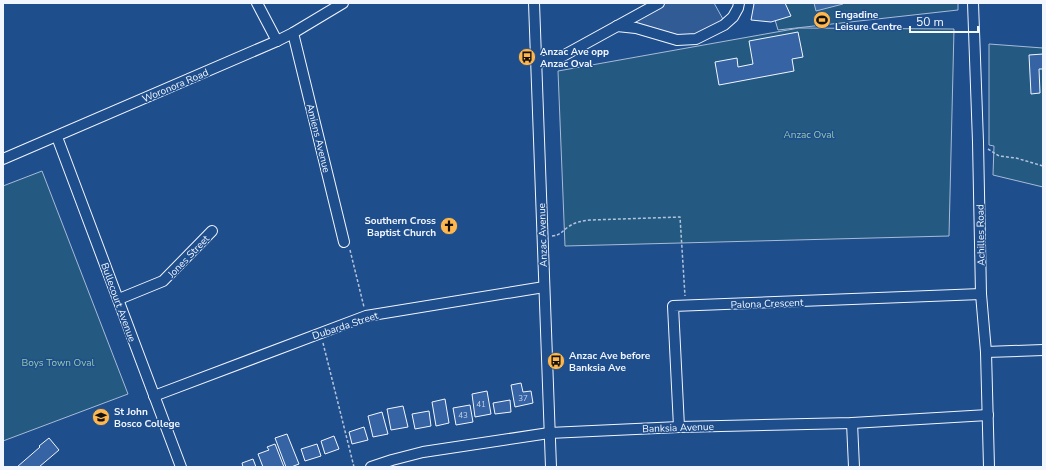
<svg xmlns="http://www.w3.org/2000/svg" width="1046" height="470" viewBox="0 0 1046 470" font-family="'Nunito Sans',sans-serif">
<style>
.green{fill:#245a82;stroke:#a8bbd7}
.parking{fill:#305b95;stroke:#a8bbd7}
.water{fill:#3b69a3;stroke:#a8bbd7}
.building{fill:#3563a3;stroke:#f2f6ff}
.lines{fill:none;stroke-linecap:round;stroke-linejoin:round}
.minor-casing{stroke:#f2f6ff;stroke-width:12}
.path{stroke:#b3c4dc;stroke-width:1.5;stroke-dasharray:3 2;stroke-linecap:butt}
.minor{stroke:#1f4e8c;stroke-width:10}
.labels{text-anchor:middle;stroke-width:3;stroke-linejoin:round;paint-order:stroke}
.number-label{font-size:8px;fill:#c3d1e8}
.poi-label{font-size:10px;font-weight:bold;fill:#f2f6ff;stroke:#1f4e8c;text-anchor:start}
.street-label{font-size:10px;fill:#f2f6ff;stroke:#1f4e8c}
.park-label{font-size:10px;fill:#97c8a6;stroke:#1f4e8c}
</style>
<rect width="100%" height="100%" fill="#1f4e8c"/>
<g class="green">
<path d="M770 3H958V10L778 30Z"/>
<path d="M799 28 954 29 949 236 565 246 558 71Z"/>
<path d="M989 44 1043 48V187L993 175 994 146 989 145Z"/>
<path d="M42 171 128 394 3 441V186Z"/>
</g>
<path class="parking" d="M665 3H714L724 21 684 43 615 29Z"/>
<path class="water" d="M814 3H843V4L816 11Z"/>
<g class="building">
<path d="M751 3H785L791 16 771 22 751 20 754 4Z"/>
<path d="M798 32 803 57 792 59 794 71 719 85 715 62 737 58 738 67 753 64 749 41Z"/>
<path d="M1043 54V69H1039L1040 93 1031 94 1029 55Z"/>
<path d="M521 383 523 392 531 391 533 403 515 407 511 385Z"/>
<path d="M487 391 491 414 475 417 472 394Z"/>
<path d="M445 399 449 423 436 426 432 402Z"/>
<path d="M510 400 511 412 495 414 493 403Z"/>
<path d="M470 405 473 422 456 425 453 408Z"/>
<path d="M403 406 408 427 391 430 387 409Z"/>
<path d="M429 411 431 426 415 429 412 414Z"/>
<path d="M382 412 388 434 373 437 368 416Z"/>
<path d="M364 427 368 440 352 444 349 432Z"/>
<path d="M287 434 299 464 291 467H286L275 438Z"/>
<path d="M334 436 339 449 325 454 321 441Z"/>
<path d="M49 438 59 450 39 467H17L40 447 39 446Z"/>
<path d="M275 444 284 467H263L258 454 269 450 267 447Z"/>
<path d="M317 444 321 456 305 461 301 449Z"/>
<path d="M253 459 256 467H243L242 463Z"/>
</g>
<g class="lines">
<defs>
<g id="minor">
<path d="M257 3 277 41"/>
<path d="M534 3 551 467"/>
<path d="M973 3 978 142 981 294 986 352 989 467"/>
<path d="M617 26 636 28 677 40 696 39 724 25 733 17 738 8 739 3"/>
<path d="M293 33 344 242"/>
<path d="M536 62 551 60 561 57 659 3"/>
<path d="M57 137 181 467"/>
<path d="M3 159 277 41 293 33 343 3"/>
<path d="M119 299 163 281 212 231"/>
<path d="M986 352 1043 350"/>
<path d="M154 396 366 316 544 287"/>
<path d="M852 423 854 467"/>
<path d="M679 427 673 306 981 294"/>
<path d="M371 467 392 460 423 452 549 433 679 427 852 423 988 415"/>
</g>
</defs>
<use href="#minor" class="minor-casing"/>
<g class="path">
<path d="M988 149 999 156 1016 158 1043 166"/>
<path d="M552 236C561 235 561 232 568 227 575 222 582 221 590 220L680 217 685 296"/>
<path d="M350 250 364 307"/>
<path d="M323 343 354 467"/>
</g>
<use href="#minor" class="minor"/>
</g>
<defs>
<symbol id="stadium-disc" viewBox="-11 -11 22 22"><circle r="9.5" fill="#ffb74d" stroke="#1f4e8c"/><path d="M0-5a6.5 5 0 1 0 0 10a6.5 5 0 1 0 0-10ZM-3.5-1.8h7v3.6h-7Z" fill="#111"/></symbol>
<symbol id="bus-disc" viewBox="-11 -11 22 22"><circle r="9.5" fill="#ffb74d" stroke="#1f4e8c"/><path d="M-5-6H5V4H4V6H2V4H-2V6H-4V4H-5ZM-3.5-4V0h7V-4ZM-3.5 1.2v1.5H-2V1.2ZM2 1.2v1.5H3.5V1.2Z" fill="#111"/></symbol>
<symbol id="church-disc" viewBox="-11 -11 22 22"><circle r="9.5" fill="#ffb74d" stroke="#1f4e8c"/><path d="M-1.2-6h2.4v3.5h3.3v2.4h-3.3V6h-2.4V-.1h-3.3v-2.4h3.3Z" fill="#111"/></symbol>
<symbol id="school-disc" viewBox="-11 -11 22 22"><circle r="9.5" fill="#ffb74d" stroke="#1f4e8c"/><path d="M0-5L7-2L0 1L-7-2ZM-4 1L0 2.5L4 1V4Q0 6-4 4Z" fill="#111"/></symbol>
</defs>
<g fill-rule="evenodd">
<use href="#stadium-disc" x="812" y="10" width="20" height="20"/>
<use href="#bus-disc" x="517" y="47" width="20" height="20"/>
<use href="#church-disc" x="439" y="216" width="20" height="20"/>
<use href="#bus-disc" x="546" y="351" width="20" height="20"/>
<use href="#school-disc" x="91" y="407" width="20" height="20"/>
</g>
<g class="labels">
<g class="number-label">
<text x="523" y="401">37</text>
<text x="481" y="407">41</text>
<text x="463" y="418">43</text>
</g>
<g class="poi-label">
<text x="835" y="18">Engadine<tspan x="835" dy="12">Leisure Centre</tspan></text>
<text x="540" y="55">Anzac Ave opp<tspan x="540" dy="12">Anzac Oval</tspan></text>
<text x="436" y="224" text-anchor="end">Southern Cross<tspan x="436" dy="12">Baptist Church</tspan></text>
<text x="569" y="359">Anzac Ave before<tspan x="569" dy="12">Banksia Ave</tspan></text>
<text x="114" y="415">St John<tspan x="114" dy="12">Bosco College</tspan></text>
</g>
<g class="street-label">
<text transform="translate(175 85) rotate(-23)" y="4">Woronora Road</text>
<text transform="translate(319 138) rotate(76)" y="4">Amiens Avenue</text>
<text transform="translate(542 235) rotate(-92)" y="4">Anzac Avenue</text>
<text transform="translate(980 235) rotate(-91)" y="4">Achilles Road</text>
<text transform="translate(188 256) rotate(-46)" y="4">Jones Street</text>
<text transform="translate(119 302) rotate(70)" y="4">Bullecourt Avenue</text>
<text transform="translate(767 303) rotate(-2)" y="4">Palona Crescent</text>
<text transform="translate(345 325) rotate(-18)" y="4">Dubarda Street</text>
<text transform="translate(678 427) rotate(-2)" y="4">Banksia Avenue</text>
</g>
<g class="park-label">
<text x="809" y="138">Anzac Oval</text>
<text x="58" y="366">Boys Town Oval</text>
</g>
</g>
<rect width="1046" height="470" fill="none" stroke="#f2f6ff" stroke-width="8"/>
<path d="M910 26v6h68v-6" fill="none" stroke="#f2f6ff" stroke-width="2"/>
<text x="916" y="26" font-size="12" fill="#f2f6ff" stroke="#1f4e8c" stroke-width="3" paint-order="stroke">50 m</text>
</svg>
